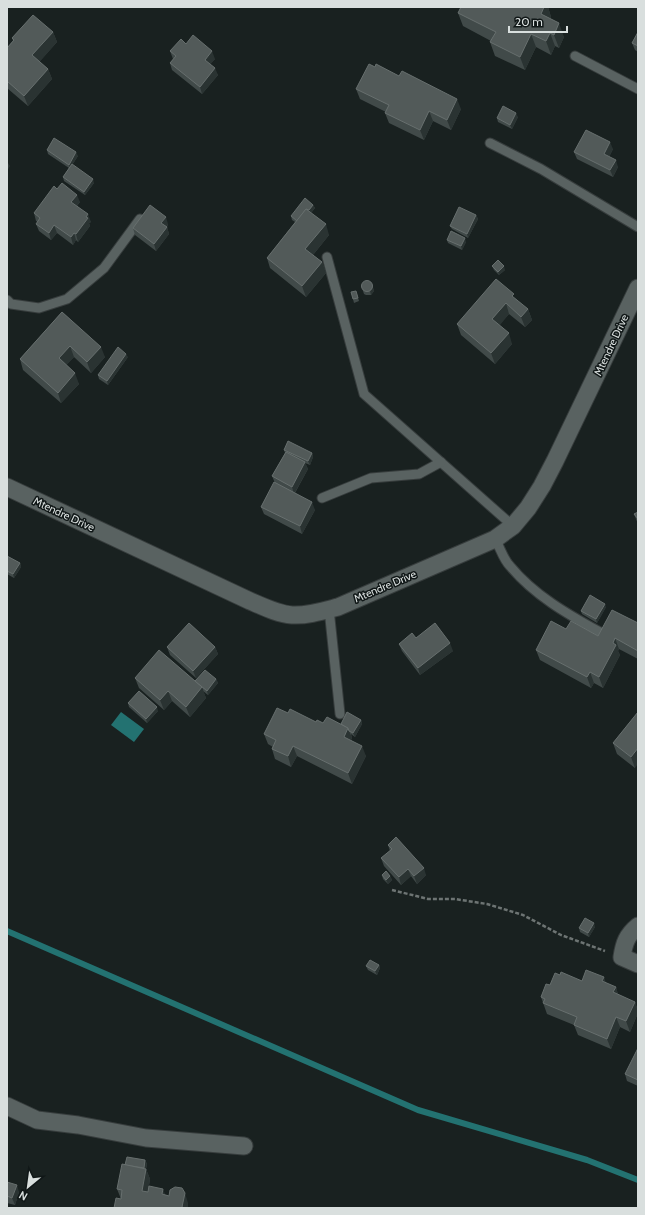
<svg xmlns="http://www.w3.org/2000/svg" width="645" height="1215" viewBox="0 0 645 1215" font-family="Cabin,sans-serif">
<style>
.water{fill:#237271}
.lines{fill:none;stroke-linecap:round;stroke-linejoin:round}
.stream{stroke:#237271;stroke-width:6}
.service-casing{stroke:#373d3d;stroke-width:11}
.minor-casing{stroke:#373d3d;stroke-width:19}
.path{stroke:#6d7473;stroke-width:2.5;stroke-dasharray:4 2;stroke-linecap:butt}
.service{stroke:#596261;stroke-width:9}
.minor{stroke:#596261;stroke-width:17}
.wall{fill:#414a49}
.shaded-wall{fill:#2a3332}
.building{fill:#525a59;stroke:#676f6e}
.labels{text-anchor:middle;stroke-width:3;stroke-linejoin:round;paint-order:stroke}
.street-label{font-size:11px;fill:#d9dfde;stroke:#101717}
</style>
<rect width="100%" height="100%" fill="#192120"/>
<path class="water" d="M121 712 144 729 134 742 111 725Z"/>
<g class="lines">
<path class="stream" d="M7 931 418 1110 587 1160 638 1180"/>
<defs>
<g id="service">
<path d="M575 56 638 89"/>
<path d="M490 143 541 169 638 227"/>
<path d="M327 257 364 394 513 526"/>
<path d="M7 300 11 304 39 308 67 299 104 268 140 219"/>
<path d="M322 498 371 478 419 474 441 462"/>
<path d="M495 539C500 547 503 559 510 566 534 595 567 614 600 632"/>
<path d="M329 609 340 714"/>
</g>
<g id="minor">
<path d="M7 487 250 601C264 607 278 614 292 615 307 616 323 611 338 607L495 539 513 526 528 508 542 486 555 461 638 288"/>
<path d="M638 926C627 935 624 943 622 957L638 964"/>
<path d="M7 1106 37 1120 78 1125 146 1138 244 1146"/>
</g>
</defs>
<use href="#service" class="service-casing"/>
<use href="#minor" class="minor-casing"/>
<path class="path" d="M392 890 428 899H455L487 904 523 915 561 935 605 951"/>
<use href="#service" class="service"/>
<use href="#minor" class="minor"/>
</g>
<g class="wall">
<path d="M461 7H548L551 17 550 19 564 37 559 48 555 46 551 55 536 47 525 70 495 56 490 42 491 41 463 26 458 13Z"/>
<path d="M53 32 57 42 39 62 48 69 52 79 28 106 7 88V48L13 41 12 38Z"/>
<path d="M638 32V52L635 50 632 43Z"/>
<path d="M170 51 215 59 210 64 218 75 202 94 172 70 170 63 173 59Z"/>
<path d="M356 89 461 109 451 130 433 121 424 140 389 123 385 113 386 112 360 99Z"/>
<path d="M518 117 512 129 498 122 497 118Z"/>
<path d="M613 149 609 157 618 167 613 177 577 159 574 152Z"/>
<path d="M47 150 78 156 72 165 94 183 85 195 64 181 63 177 69 168 48 154Z"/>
<path d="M57 189 80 202 77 206 91 222 89 223 90 226 78 242 76 240 73 245 57 233 51 240 39 231 36 224 38 222 36 221 34 213Z"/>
<path d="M313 205 315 208 311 213 329 235 313 255 322 262 326 273 306 297 270 268 267 258 295 222 292 220 291 216Z"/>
<path d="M476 215 478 219 468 238 452 229 450 226Z"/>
<path d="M168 224 167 227 169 234 156 251 135 235 133 228Z"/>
<path d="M447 240 466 242 462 250 448 243Z"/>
<path d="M492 266 505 270 499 275 494 270Z"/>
<path d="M371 282 374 291 371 295H366L364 294 361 285Z"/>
<path d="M357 294 359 301 354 303 353 299Z"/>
<path d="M515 299 528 309 532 320 525 327 509 314 499 325 512 344 495 364 461 335 457 324Z"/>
<path d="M62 312 105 357 91 373 74 357 66 365 79 384 61 403 23 370 20 359Z"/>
<path d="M128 357 108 385 99 379 98 375Z"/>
<path d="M284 450 312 453 313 457 310 465 305 463 308 469 295 493 315 510 302 534 264 514 261 507 275 483 272 476 285 453Z"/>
<path d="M638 512V524L634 514Z"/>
<path d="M7 556 20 563 21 567 14 578 7 574Z"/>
<path d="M606 607 597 623 582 614 581 611Z"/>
<path d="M638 623V659L619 649 618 651 620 655 603 688 594 683 591 688 540 660 536 650 566 629 598 636Z"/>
<path d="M416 638 453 651 420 675 402 651 399 644Z"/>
<path d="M167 647H215L218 654 196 678 170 655Z"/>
<path d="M135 678 195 681 216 679 218 683 208 695 203 691 206 698 190 717 172 701 164 710 139 688Z"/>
<path d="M128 703 158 711 147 723 129 707Z"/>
<path d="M638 712 635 768 617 754 613 743Z"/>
<path d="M288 713 316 722 323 723 341 724 361 720 362 724 355 737 351 734 352 738 351 740 366 756 352 784 297 756 291 767 275 759 272 749 273 747 268 744 264 734Z"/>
<path d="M388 845 426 875 417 884 411 876 401 885 384 866 381 858 390 851Z"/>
<path d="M382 875 390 876 392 880 388 884 383 879Z"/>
<path d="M595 927 589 937 580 932 579 928Z"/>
<path d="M379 965 380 968 377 975 368 970 366 966Z"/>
<path d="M560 975 582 981 606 983 616 987 618 995 635 1002 638 1011V1013L630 1032 620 1027 611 1049 578 1035 574 1025 547 1014 541 997 550 985Z"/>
<path d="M638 1048V1086L627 1081 625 1074Z"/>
<path d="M145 1160 147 1164 146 1169 150 1179 148 1192 165 1195 188 1203V1208H114L121 1199 117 1189 125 1165Z"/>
<path d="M7 1182 19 1192 15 1205 7 1203Z"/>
</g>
<g class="shaded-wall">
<path d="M544 7H548L551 17 546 27 541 14Z"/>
<path d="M559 23 564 37 559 48 554 35Z"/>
<path d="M53 32 57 42 36 66 32 55Z"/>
<path d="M550 33 555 46 551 55 546 41Z"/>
<path d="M531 34 536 47 525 70 520 57Z"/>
<path d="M212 51 215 59 208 67 205 60Z"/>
<path d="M215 68 218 75 202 94 200 87Z"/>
<path d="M48 69 52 79 28 106 24 96Z"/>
<path d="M457 99 461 109 451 130 447 120Z"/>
<path d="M429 111 433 121 424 140 420 130Z"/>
<path d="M516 113 518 117 512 129 510 125Z"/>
<path d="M610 142 613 149 607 161 604 154Z"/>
<path d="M76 152 78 156 70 168 69 165Z"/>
<path d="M616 160 618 167 613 177 610 170Z"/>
<path d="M8 163 10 166 7 171V165Z"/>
<path d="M93 179 94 183 85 195 84 192Z"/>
<path d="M77 195 80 202 74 209 71 202Z"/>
<path d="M313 205 315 208 300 226 299 223Z"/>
<path d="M88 214 91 222 89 223 90 226 78 242 76 234Z"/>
<path d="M476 215 478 219 468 238 467 234Z"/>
<path d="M166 217 168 224 167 227 169 234 156 251 154 244 161 223Z"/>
<path d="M326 224 329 235 309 260 305 249Z"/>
<path d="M54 225 57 233 51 240 49 233Z"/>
<path d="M74 233 76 240 73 245 71 237Z"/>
<path d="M465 238 466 242 462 250 461 246Z"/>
<path d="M322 262 326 273 306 297 302 286Z"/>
<path d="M504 266 505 270 499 275 498 272Z"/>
<path d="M373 287 374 291 371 295 370 291Z"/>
<path d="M506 303 509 314 496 330 492 319Z"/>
<path d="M528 309 532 320 525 327 521 317Z"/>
<path d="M509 333 512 344 495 364 491 353Z"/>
<path d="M70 346 74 357 63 369 59 358Z"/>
<path d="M101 347 105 357 91 373 87 362Z"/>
<path d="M126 354 128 357 108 385 107 381Z"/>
<path d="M75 373 79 384 61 403 58 393Z"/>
<path d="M312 453 313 457 310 465 308 461Z"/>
<path d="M305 462 308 469 294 494 292 487Z"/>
<path d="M312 502 315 510 302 534 300 526Z"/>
<path d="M20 563 21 567 14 578 13 574Z"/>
<path d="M605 604 606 607 597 623 596 619Z"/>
<path d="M615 638 619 649 618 651 620 655 603 688 599 677 613 643Z"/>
<path d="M450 643 453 651 420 675 418 668Z"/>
<path d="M215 647 218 654 196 678 193 671Z"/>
<path d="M590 672 594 683 591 688 587 677Z"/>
<path d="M216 679 218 683 208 695 207 691Z"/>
<path d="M202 687 206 698 190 717 186 707Z"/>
<path d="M168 691 172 701 164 710 160 700Z"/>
<path d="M157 707 158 711 147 723 146 719Z"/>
<path d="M361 720 362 724 355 737 353 733Z"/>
<path d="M348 728 352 738 348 747 344 737Z"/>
<path d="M293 746 297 756 291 767 288 756Z"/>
<path d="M362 746 366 756 352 784 348 773Z"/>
<path d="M638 748V764L635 768 631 757Z"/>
<path d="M424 868 426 875 417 884 414 876Z"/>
<path d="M408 869 411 876 401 885 399 877Z"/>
<path d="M390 876 392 880 388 884 386 880Z"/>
<path d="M594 923 595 927 589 937 588 933Z"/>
<path d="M379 965 380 968 377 975 375 971Z"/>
<path d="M604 977 608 988 602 981Z"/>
<path d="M616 987 619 998 613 992Z"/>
<path d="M635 1002 638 1011V1013L630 1032 626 1021Z"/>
<path d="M616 1017 620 1027 611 1049 607 1039Z"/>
<path d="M145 1160 147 1164 146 1169 150 1179 146 1201 142 1191 143 1174Z"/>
<path d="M17 1185 19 1192 15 1205 12 1198Z"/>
<path d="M163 1189 167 1199 162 1194Z"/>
<path d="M185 1193 188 1203V1208H182V1207Z"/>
</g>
<g class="building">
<path d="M461 7H544L541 14 559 23 554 35 550 33 546 41 531 34 520 57 490 42 496 32 458 13Z"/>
<path d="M33 15 53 32 32 55 48 69 24 96 7 81V48L14 40 12 38Z"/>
<path d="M638 32V46L632 43Z"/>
<path d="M193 35 212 51 205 60 215 68 200 87 170 63 176 56 170 51 181 39 186 44Z"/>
<path d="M369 64 375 67 376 64 399 76 402 71 457 99 447 120 429 111 420 130 385 113 389 105 356 89Z"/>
<path d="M503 106 516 113 510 125 497 118Z"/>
<path d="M586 130 610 142 604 154 616 160 610 170 574 152Z"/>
<path d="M54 138 76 152 69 165 47 150Z"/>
<path d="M72 164 93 179 84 192 63 177Z"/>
<path d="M62 183 77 195 71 202 88 214 86 217 88 218 76 234 74 233 71 237 54 225 49 233 36 224 40 218 34 213 54 186 57 189Z"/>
<path d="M305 198 313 205 309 210 306 209 297 221 291 216Z"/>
<path d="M150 205 166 217 161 223 167 227 154 244 133 228Z"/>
<path d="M459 207 476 215 467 234 450 226Z"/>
<path d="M306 209 326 224 305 249 322 262 302 286 267 258Z"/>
<path d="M451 231 465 238 461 246 447 240Z"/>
<path d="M498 260 504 266 498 272 492 266Z"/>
<path d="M496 279 514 294 512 296 528 309 521 317 506 303 492 319 509 333 491 353 457 324Z"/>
<circle cx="367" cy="286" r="5.5"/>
<path d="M356 291 358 298 353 299 351 292Z"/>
<path d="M62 312 101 347 87 362 70 346 59 358 75 373 58 393 20 359Z"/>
<path d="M118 347 126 354 107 381 98 375Z"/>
<path d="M288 441 312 453 308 461 284 450Z"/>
<path d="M286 452 305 462 292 487 272 476Z"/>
<path d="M274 482 312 502 300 526 261 507Z"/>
<path d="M638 512V519L634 514Z"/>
<path d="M7 556 20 563 13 574 7 571Z"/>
<path d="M590 595 605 604 596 619 581 611Z"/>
<path d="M612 610 638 623V651L615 638 613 643 616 645 599 677 590 672 587 677 536 650 551 621 566 629 571 621 598 636Z"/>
<path d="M189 623 215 647 193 671 167 647Z"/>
<path d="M435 623 450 643 418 668 399 644 412 633 416 638Z"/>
<path d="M159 650 202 687 186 707 168 691 160 700 135 678Z"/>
<path d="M205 670 216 679 207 691 195 681Z"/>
<path d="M139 691 157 707 146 719 128 703Z"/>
<path d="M277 708 288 713 290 709 316 722 317 720 323 723 327 717 348 728 344 737 362 746 348 773 293 746 288 756 272 749 276 740 264 734Z"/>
<path d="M347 712 361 720 353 733 349 731 348 728 341 724Z"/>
<path d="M638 712V748L631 757 613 743Z"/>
<path d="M396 837 424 868 414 876 408 869 399 877 381 858 392 849 388 845Z"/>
<path d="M386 871 390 876 386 880 382 875Z"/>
<path d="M585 918 594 923 588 933 579 928Z"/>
<path d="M370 960 379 965 375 971 366 966Z"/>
<path d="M586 970 604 977 602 981 616 987 613 992 635 1002 626 1021 616 1017 607 1039 574 1025 577 1017 543 1003 545 999 541 997 546 984 550 985 555 973 560 975 561 972 582 981Z"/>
<path d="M638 1048V1080L625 1074Z"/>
<path d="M127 1157 145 1160 144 1168 125 1165Z"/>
<path d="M122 1164 146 1169 142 1191 148 1192 149 1186 163 1189 162 1194 169 1196 170 1190 175 1187 182 1188 185 1193 182 1207 185 1208H114L116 1198 121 1199 122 1190 117 1189Z"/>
<path d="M7 1182 17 1185 12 1198 7 1196Z"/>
</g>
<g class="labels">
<g class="street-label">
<text transform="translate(611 345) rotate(-65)" y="4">Mtendre Drive</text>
<text transform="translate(64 514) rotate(25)" y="4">Mtendre Drive</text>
<text transform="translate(385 586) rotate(-23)" y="4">Mtendre Drive</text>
</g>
</g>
<rect width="645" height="1215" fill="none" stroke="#d9dfde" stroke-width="16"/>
<g transform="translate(28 1187) rotate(209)" stroke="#101717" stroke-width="3" paint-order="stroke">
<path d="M0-3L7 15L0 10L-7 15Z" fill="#d9dfde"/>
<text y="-6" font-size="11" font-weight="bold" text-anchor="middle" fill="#d9dfde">N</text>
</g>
<path d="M509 26v6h58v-6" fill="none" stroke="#d9dfde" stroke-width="2"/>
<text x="515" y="26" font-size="12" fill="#d9dfde" stroke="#101717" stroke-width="3" paint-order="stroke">20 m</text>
</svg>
